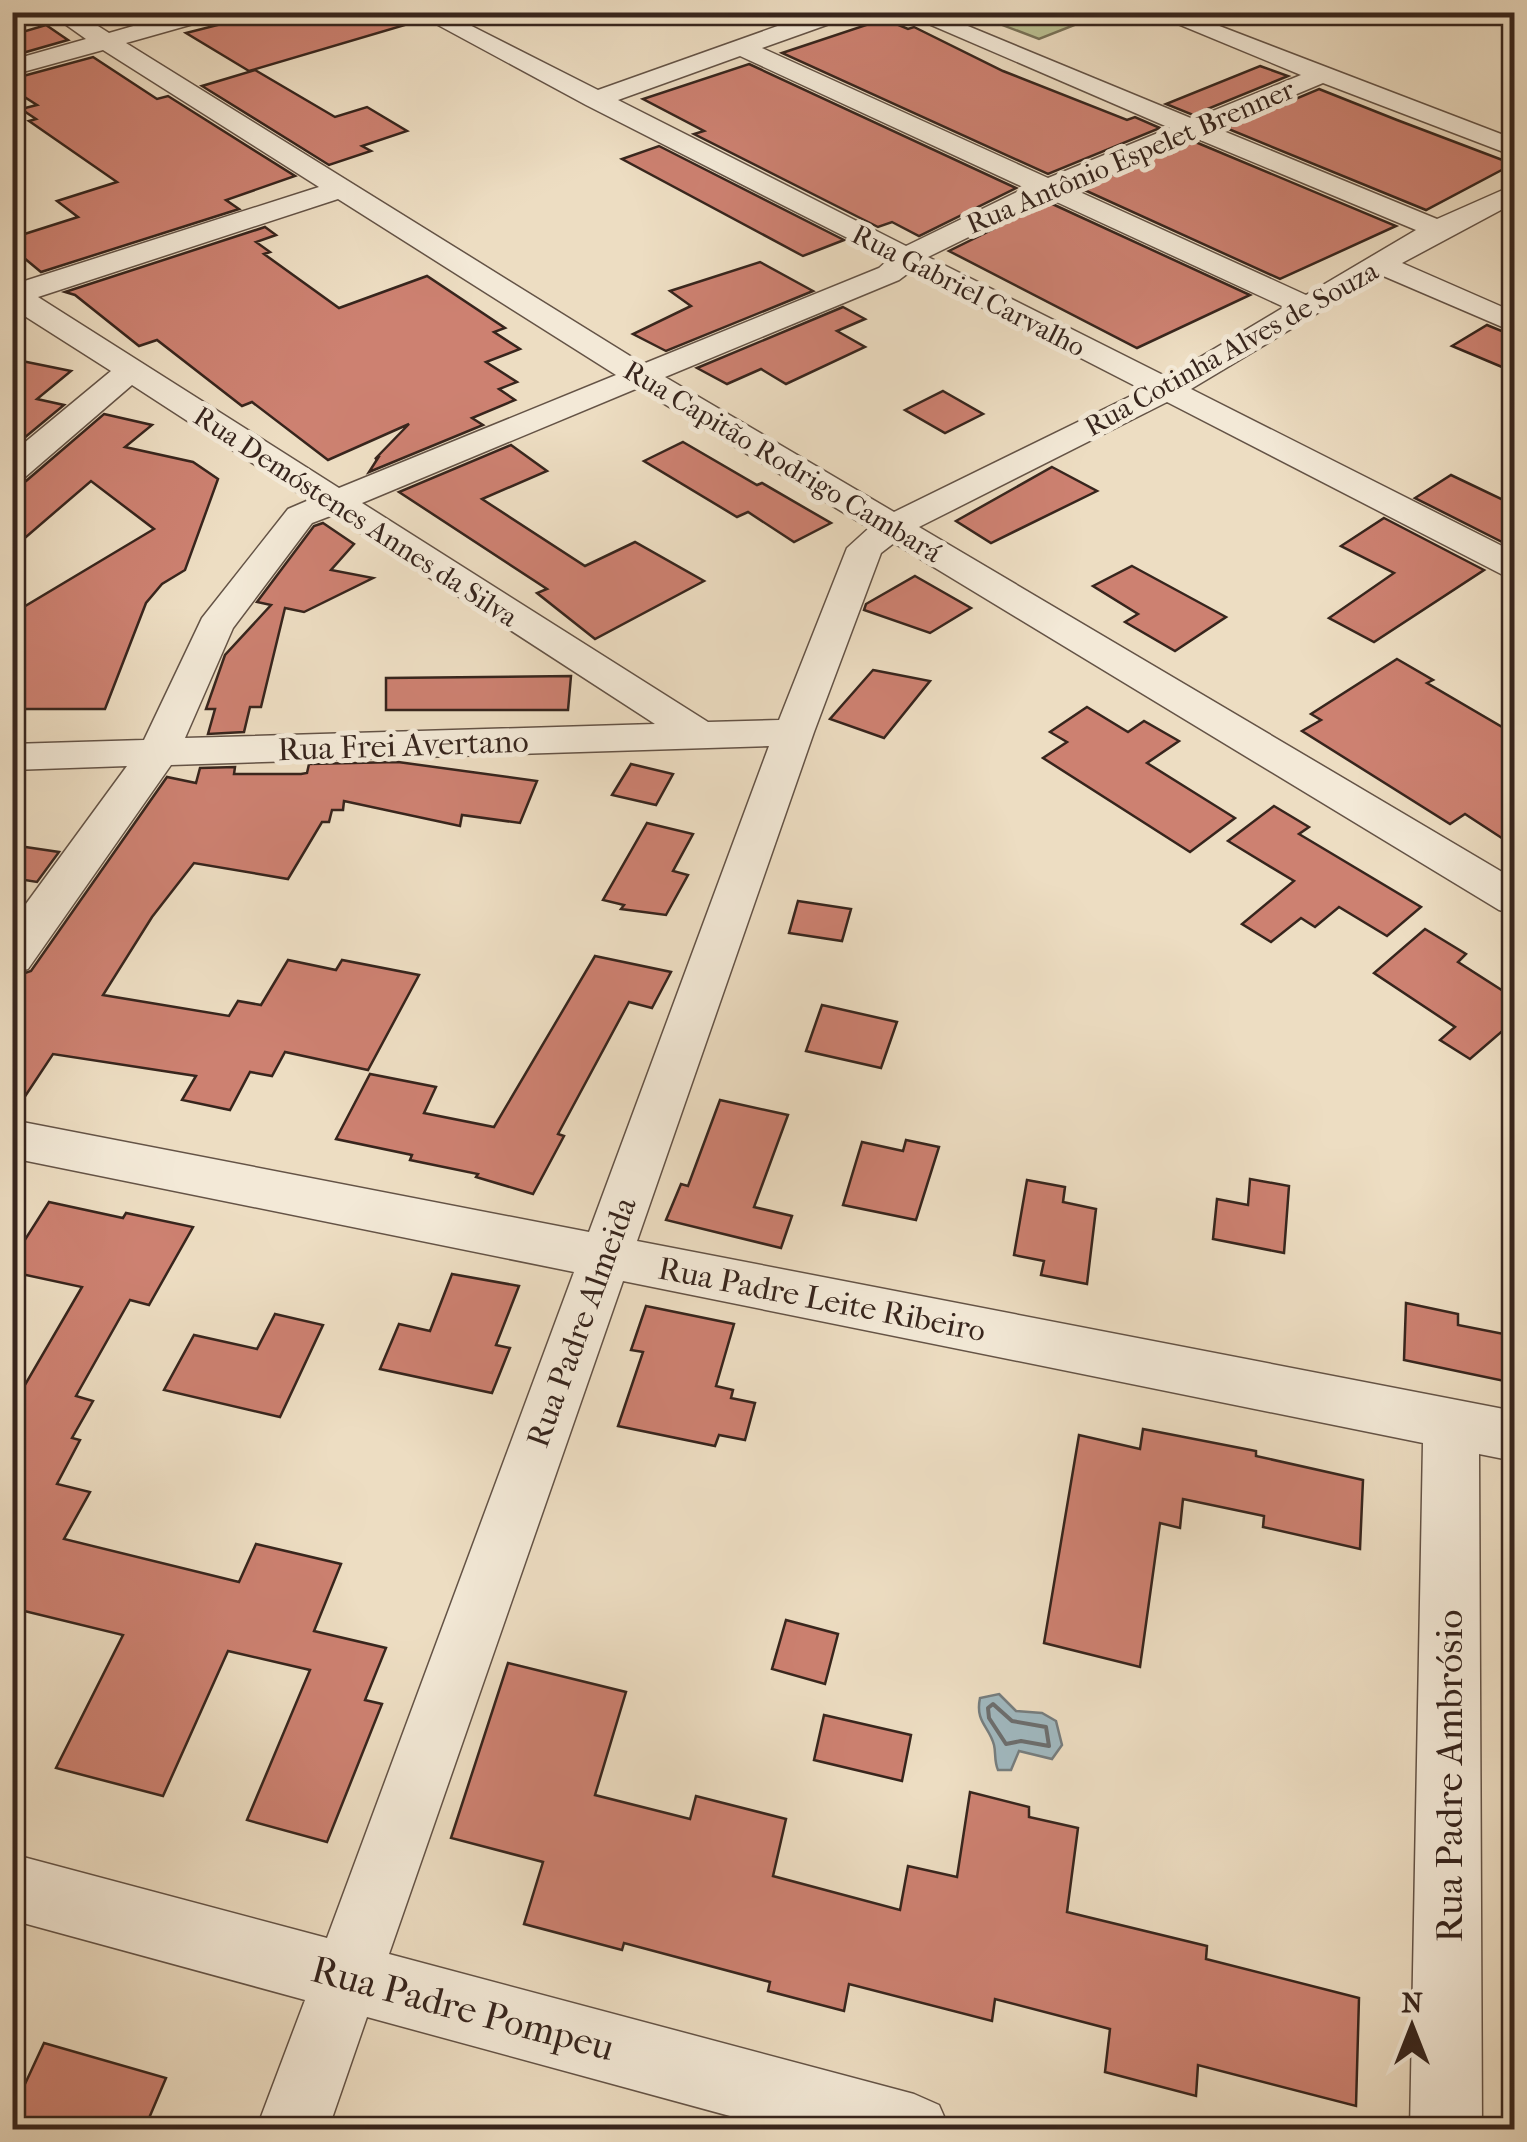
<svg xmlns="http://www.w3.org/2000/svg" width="1527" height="2142" viewBox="0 0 1527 2142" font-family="'IM FELL French Canon',serif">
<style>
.green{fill:#bac092;stroke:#787258;stroke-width:2.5}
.water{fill:#a0b8bf;stroke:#767d7e;stroke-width:2.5}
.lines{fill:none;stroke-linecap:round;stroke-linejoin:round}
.shore{stroke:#6c6e6e;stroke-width:4}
.building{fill:#cd8171;stroke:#37251d;stroke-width:2.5}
.minor-casing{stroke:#645346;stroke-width:3}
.minor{fill:#f3e9d7;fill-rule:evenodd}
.labels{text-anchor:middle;stroke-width:10;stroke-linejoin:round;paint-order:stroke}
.far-street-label{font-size:28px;fill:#37251d;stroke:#f3e9d7}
.street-label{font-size:32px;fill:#37251d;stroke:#f3e9d7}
.near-street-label{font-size:38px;fill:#37251d;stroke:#f3e9d7}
</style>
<rect width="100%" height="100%" fill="#edddc2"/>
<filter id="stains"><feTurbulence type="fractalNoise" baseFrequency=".002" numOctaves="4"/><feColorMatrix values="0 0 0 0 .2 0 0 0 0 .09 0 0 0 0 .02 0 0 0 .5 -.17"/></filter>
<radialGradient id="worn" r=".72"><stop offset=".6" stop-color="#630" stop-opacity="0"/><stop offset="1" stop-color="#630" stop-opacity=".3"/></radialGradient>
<path class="green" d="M971 13H1057L1082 22 1039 39Z"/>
<path class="water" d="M999 1694 1016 1711 1042 1713 1056 1721 1062 1745 1052 1759 1019 1751 1011 1770H998C994 1761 996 1753 994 1745 989 1726 975 1722 980 1698Z"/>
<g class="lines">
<path class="shore" d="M993 1704 1012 1721 1046 1727 1049 1746 1021 1741 1006 1744 989 1718 988 1708Z"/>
</g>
<g class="building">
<path d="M269 12H410L415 22 249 71 186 33Z"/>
<path d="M884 19 908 29 914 27 1003 71 1127 120 1135 117 1160 128 1048 174 782 53Z"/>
<path d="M46 25 68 40 12 56V35Z"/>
<path d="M93 57 157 99 168 96 295 176 226 200 239 209 41 272 12 248V238L78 217 57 201 117 182 29 121 36 119 21 109 37 105 12 89V79Z"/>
<path d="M749 64 1016 188 919 236 892 222 878 227 694 134 704 131 643 99Z"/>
<path d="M1260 66 1288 76 1193 115 1166 104Z"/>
<path d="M255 70 335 117 367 107 407 131 362 146 371 151 329 165 202 86Z"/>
<path d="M1319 89 1397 120 1513 164 1426 210 1226 128Z"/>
<path d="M1193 141 1396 226 1280 279 1080 188Z"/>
<path d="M659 146 844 240 803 256 622 159Z"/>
<path d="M1048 202 1250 295 1137 348 949 251Z"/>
<path d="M265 227 276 235 256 242 270 252 264 254 339 308 427 276 505 328 494 332 520 349 486 362 517 382 499 389 515 400 472 418 483 425 369 472 378 458 375 459 409 424 328 460 252 402 242 406 157 340 139 346 75 295 65 292Z"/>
<path d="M760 262 813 291 666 351 633 334 691 306 670 291Z"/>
<path d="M843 307 865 319 837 331 865 347 786 384 761 369 727 384 697 368Z"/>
<path d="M1487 325 1514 336V372L1452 346Z"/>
<path d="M12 359 71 371 37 399 64 405 12 448Z"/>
<path d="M943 391 983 414 945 433 905 410Z"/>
<path d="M104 414 152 425 125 447 193 462 218 479 185 570 162 584 146 603 105 709H12V614L154 529 91 481 12 549V485L26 481Z"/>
<path d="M683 442 757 485 762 483 831 523 794 542 748 512 737 517 644 461Z"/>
<path d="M511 445 547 471 482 499 585 566 635 542 704 581 595 639 537 593 547 589 399 492Z"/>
<path d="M1052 467 1097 491 991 543 956 521Z"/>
<path d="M1451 475 1514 505V548L1415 498Z"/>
<path d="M1384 518 1484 570 1374 642 1329 618 1394 573 1341 546Z"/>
<path d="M323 523 354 544 331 570 373 578 304 612 285 608 261 707H250L244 732 208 734 215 709H206L225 655 271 605 257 602 314 526Z"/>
<path d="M1132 566 1226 617 1175 651 1125 622 1138 614 1093 586Z"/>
<path d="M915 576 971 608 930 633 864 610 866 604Z"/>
<path d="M1397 659 1433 680 1427 683 1514 734V846L1465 814 1450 824 1302 731 1321 720 1311 714Z"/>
<path d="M873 670 930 681 884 738 830 719Z"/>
<path d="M571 676 568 710H386V678Z"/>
<path d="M1087 707 1128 732 1144 721 1179 741 1147 763 1235 818 1190 852 1043 758 1067 742 1050 732Z"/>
<path d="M398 762 537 781 520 823 462 815 460 826 344 801 343 810H332L329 822H322L288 879 194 863 152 917 103 995 229 1016 238 1001 261 1005 288 960 336 970 342 960 419 975 368 1070 285 1052 272 1076 250 1072 230 1110 182 1100 196 1076 53 1054 12 1116V984L19 975 31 971 167 777 196 783 200 768 235 767 234 774H301L307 773 309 764Z"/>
<path d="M631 764 673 774 656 805 612 795Z"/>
<path d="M1274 806 1309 827 1299 834 1421 907 1387 936 1339 907 1315 927 1301 918 1271 942 1242 924 1294 881 1228 841Z"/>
<path d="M647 823 693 834 673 871 688 875 666 915 621 909 624 905 603 900Z"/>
<path d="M12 845 59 852 37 882 12 878Z"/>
<path d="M798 901 851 909 842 941 789 933Z"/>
<path d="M1425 929 1466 954 1458 962 1514 998V1021L1470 1059 1440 1040 1455 1027 1374 973Z"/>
<path d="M595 956 671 972 652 1008 629 1002 558 1134 564 1136 533 1194 476 1177 478 1174 410 1160 412 1155 336 1139 370 1074 436 1087 424 1113 494 1127Z"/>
<path d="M822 1005 897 1022 881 1068 806 1051Z"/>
<path d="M720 1100 788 1115 754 1207 792 1216 781 1248 666 1220 681 1184 688 1186Z"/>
<path d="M906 1140 939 1147 916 1220 843 1205 862 1142 903 1151Z"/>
<path d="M1250 1179 1289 1186 1284 1253 1213 1239 1217 1199 1248 1205Z"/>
<path d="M1027 1180 1065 1187 1063 1202 1096 1209 1087 1284 1041 1275 1044 1261 1014 1255Z"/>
<path d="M49 1202 123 1218 126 1213 193 1227 149 1305 130 1300 76 1396 93 1401 72 1438 80 1440 57 1484 90 1492 64 1539 239 1582 256 1544 341 1564 314 1631 386 1648 365 1700 382 1704 327 1842 247 1820 310 1670 228 1651 163 1796 56 1768 123 1635 12 1608V1407L82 1287 12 1272V1260Z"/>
<path d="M452 1274 519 1286 496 1345 510 1348 492 1393 380 1369 399 1324 430 1331Z"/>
<path d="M1406 1303 1458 1314V1325L1514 1336V1383L1404 1360Z"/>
<path d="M646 1306 734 1324 716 1386 733 1390 731 1398 755 1403 745 1440 719 1435 715 1446 618 1426 643 1352 631 1350Z"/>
<path d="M275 1314 323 1325 280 1417 164 1390 194 1335 257 1349Z"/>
<path d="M1143 1429 1256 1451V1456L1363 1480 1360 1549 1263 1527 1264 1516 1183 1499 1180 1528 1160 1523 1140 1667 1044 1643 1079 1435 1140 1449Z"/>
<path d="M786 1620 838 1634 825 1684 772 1669Z"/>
<path d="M508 1663 626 1692 595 1795 690 1819 696 1796 786 1819 773 1876 900 1910 908 1866 957 1877 970 1792 1029 1807V1817L1078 1828 1067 1912 1207 1946 1206 1959 1359 1998 1356 2106 1198 2065 1196 2096 1105 2072 1110 2029 995 1999 992 2021 849 1984 844 2011 768 1991 770 1982 624 1943 622 1950 524 1924 543 1862 451 1838Z"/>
<path d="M824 1715 911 1735 902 1781 814 1760Z"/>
<path d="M44 2043 166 2078 144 2130H12V2112Z"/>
</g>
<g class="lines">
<defs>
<path id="minor" d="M48 12H76L109 33 182 12H221L218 17 126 43 643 364 879 268 889 259 586 105 414 12H444L598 90 817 12H852L849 17 762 48 1048 178 1170 128 901 12H934L1193 119 1301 75 1149 12H1183L1514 139V156L1323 83 1216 128 1437 219 1514 185V203L1402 263 1514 312V332L1381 275 1191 389 1514 552V577L1501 574 1167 402 919 527 1514 879V914L1499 910 894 543 881 553 814 732 637 1241 1514 1411V1461L1479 1454 1482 2130H1410L1423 1443 623 1281 389 1954 914 2094 939 2105 950 2130H781L367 2017 328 2130H256L305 2000 12 1920V1854L327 1938 574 1272 12 1158V1120L589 1232 769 746 171 765 28 969 12 973V923L127 766 12 770V744L144 740 202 618 288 509 309 500 132 385 24 478 12 481V453L111 371 12 308V285L319 187 103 50 12 75V60L86 39ZM740 56 1025 188 906 246 618 100ZM1193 137 1416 230 1306 295 1071 188ZM1048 198 1284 307 1167 377 928 257ZM338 199 616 375 339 488 38 297ZM911 271 1143 390 894 512 665 377 899 280ZM638 388 869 528 847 548 779 720 708 722 362 503ZM333 515 655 724 185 738 233 628 312 523Z"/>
</defs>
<use href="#minor" class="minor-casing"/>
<use href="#minor" class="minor"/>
</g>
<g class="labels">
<g class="far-street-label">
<text transform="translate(1130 156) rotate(-23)" y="10">Rua Antônio Espelet Brenner</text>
<text transform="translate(969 290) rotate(27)" y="10">Rua Gabriel Carvalho</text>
<text transform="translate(1231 348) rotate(-29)" y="10">Rua Cotinha Alves de Souza</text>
<text transform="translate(783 461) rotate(31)" y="10">Rua Capitão Rodrigo Cambará</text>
<text transform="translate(356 516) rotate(33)" y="10">Rua Demóstenes Annes da Silva</text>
</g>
<g class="street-label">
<text transform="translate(403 745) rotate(-2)" y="11">Rua Frei Avertano</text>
<text transform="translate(822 1299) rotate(11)" y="11">Rua Padre Leite Ribeiro</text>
<text transform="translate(581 1322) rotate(-70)" y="11">Rua Padre Almeida</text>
</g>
<g class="near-street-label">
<text transform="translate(1449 1776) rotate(-90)" y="13">Rua Padre Ambrósio</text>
<text transform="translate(463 2008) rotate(15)" y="13">Rua Padre Pompeu</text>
</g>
</g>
<rect width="1527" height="2142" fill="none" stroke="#edddc2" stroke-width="50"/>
<rect x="15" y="15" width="1497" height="2112" fill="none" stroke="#37251d" stroke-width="5"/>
<rect x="25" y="25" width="1477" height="2092" fill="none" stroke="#37251d" stroke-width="2.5"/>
<g transform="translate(1412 2027)" stroke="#f3e9d7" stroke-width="8" paint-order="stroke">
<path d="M0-8L18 38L0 25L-18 38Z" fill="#37251d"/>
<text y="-15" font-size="28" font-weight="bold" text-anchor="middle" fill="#37251d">N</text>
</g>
<rect width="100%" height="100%" filter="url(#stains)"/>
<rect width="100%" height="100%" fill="url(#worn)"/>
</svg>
